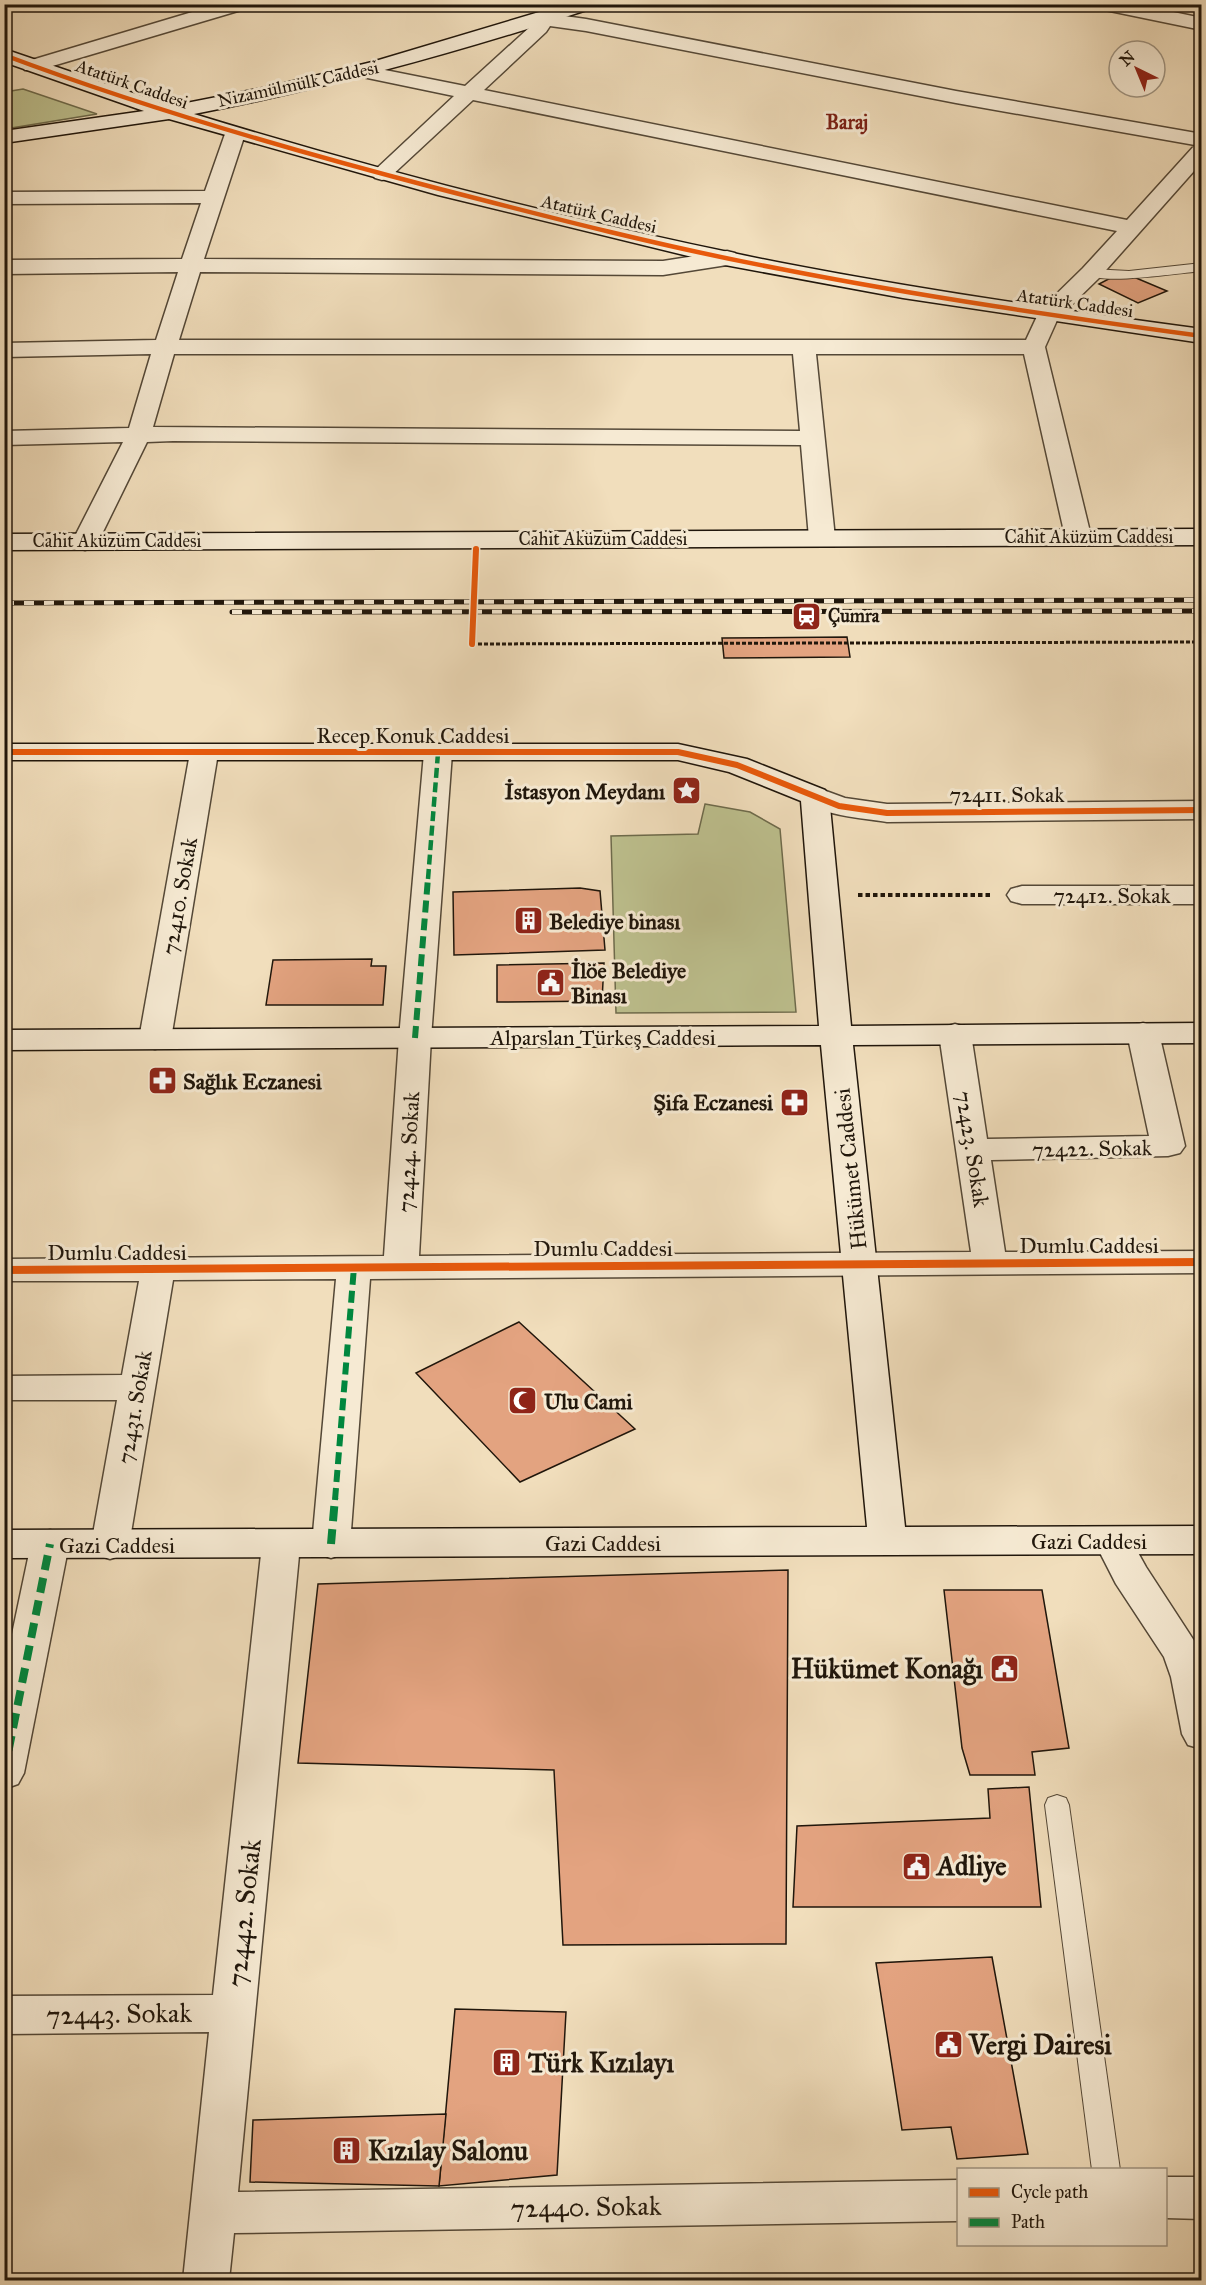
<svg xmlns="http://www.w3.org/2000/svg" width="1206" height="2285" viewBox="0 0 1206 2285" font-family="'IM FELL Great Primer',serif">
<style>
.green{fill:#bdc08e;stroke:#6e6b4c;stroke-width:1.5}
.building{fill:#e3a380;stroke:#20160b;stroke-width:1.5}
.lines{fill:none;stroke-linecap:round;stroke-linejoin:round}
.lane-casing{stroke:#544837;stroke-width:2}
.street-casing{stroke:#544837;stroke-width:3}
.secondary-casing{stroke:#20160b;stroke-width:3}
.path-far1{stroke:#20160b;stroke-width:3;stroke-dasharray:4 2;stroke-linecap:butt}
.path{stroke:#20160b;stroke-width:4;stroke-dasharray:4.5 3;stroke-linecap:butt}
.lane{fill:#f6ead3;fill-rule:evenodd}
.street{fill:#f6ead3;fill-rule:evenodd}
.secondary{fill:#f6ead3;fill-rule:evenodd}
.rail-casing{stroke:#20160b;stroke-width:5}
.rail{stroke:#f6ead3;stroke-width:4;stroke-dasharray:10;stroke-linecap:butt}
.quiet-far2{stroke:#00873e;stroke-width:4.5;stroke-dasharray:10 4.5;stroke-linecap:butt}
.quiet-far1{stroke:#00873e;stroke-width:6;stroke-dasharray:12 6;stroke-linecap:butt}
.quiet{stroke:#00873e;stroke-width:8;stroke-dasharray:15 8;stroke-linecap:butt}
.cycleway-far2-casing{stroke:#f6ead3;stroke-width:7}
.cycleway-far1-casing{stroke:#f6ead3;stroke-width:9}
.cycleway-casing{stroke:#f6ead3;stroke-width:11}
.cycleway-far2{stroke:#e8590c;stroke-width:4.5}
.cycleway-far1{stroke:#e8590c;stroke-width:6}
.cycleway{stroke:#e8590c;stroke-width:8}
.labels{text-anchor:middle;stroke-width:6;stroke-linejoin:round;paint-order:stroke}
.far-street-label{font-size:18px;fill:#20160b;stroke:#f6ead3}
.far-poi-label{font-size:18px;font-weight:bold;fill:#20160b;stroke:#f6ead3;text-anchor:start}
.far-neighbourhood-label{font-size:20px;font-weight:bold;fill:#7a1f14;stroke:#f6ead3}
.street-label{font-size:22px;fill:#20160b;stroke:#f6ead3}
.poi-label{font-size:22px;font-weight:bold;fill:#20160b;stroke:#f6ead3;text-anchor:start}
.near-poi-label{font-size:27px;font-weight:bold;fill:#20160b;stroke:#f6ead3;text-anchor:start}
.near-street-label{font-size:27px;fill:#20160b;stroke:#f6ead3}
</style>
<rect width="100%" height="100%" fill="#f1debc"/>
<filter id="stains"><feTurbulence type="fractalNoise" baseFrequency=".00333" numOctaves="4"/><feColorMatrix values="0 0 0 0 .2 0 0 0 0 .09 0 0 0 0 .02 0 0 0 .5 -.17"/></filter>
<radialGradient id="worn" r=".72"><stop offset=".6" stop-color="#630" stop-opacity="0"/><stop offset="1" stop-color="#630" stop-opacity=".3"/></radialGradient>
<g class="green">
<path d="M23 89 97 114 5 129V92Z"/>
<path d="M705 804 750 812 780 829 796 1012 616 1013 611 836 698 834Z"/>
</g>
<g class="building">
<path d="M1122 272 1129 275 1167 291 1138 303 1099 284Z"/>
<path d="M847 637 850 657 724 658 722 638Z"/>
<path d="M580 888 600 891 605 950 454 955 453 892Z"/>
<path d="M372 959 371 966H386L383 1005H266L273 960Z"/>
<path d="M604 963 602 1001 497 1002V965Z"/>
<path d="M519 1322 635 1429 520 1482 416 1373Z"/>
<path d="M788 1570 786 1944 563 1945 554 1770 298 1763 318 1584Z"/>
<path d="M944 1590H1042L1069 1748 1032 1752 1035 1775H970L962 1748Z"/>
<path d="M1029 1787 1041 1907H793L797 1826 990 1818 988 1789Z"/>
<path d="M992 1957 1028 2154 957 2159 951 2127 902 2130 876 1963Z"/>
<path d="M455 2009 566 2012 557 2175 439 2186Z"/>
<path d="M446 2114 439 2186 250 2182 253 2120Z"/>
</g>
<g class="lines">
<defs>
<g id="lane">
<path d="M1202 263V271C1180 273 1098 286 1085 273L1091 269 1129 271Z"/>
<path d="M1057 1795 1066 1798 1069 1805 1120 2170H1092L1045 1805 1048 1798Z"/>
</g>
<g id="street">
<path d="M219 4H250L248 8 39 70H25L22 66 25 62Z"/>
<path d="M1096 4H1135L1202 18V30L1105 10 1098 8Z"/>
<path d="M543 13 586 19 956 91 1202 134V162L1099 278 1058 318 1045 347 1091 536 1087 541 1078 544 1069 541 1065 536 1024 354H816L835 538 831 543 822 546 813 543 809 538 801 445 173 441 147 442 98 542 94 547 85 550 76 547 72 542 123 442 4 445V431L129 428 151 354 4 357V343L156 340 178 272 4 274V260L182 259 201 203 4 204V192L205 191 225 134 228 130H242L245 134 204 259 663 261 727 251 735 253 738 258 735 263 727 265 663 275 200 272 179 340H1026L1040 310 1083 268 1117 231 473 100 389 178 382 180 375 178 372 174 375 170 454 96 353 75 350 71 353 67 360 65 465 86 531 26 536 15ZM550 26 586 31 956 103 1195 145 1127 220 484 90 546 32ZM174 354H793L800 431 153 427Z"/>
<path d="M204 745 214 747 218 753 171 1039 166 1046 155 1049 144 1046 139 1039 190 753 194 747Z"/>
<path d="M438 745 448 747 452 753 431 1038 419 1256 971 1252 939 1034 944 1027 955 1024 966 1027 971 1034 987 1139 1149 1136 1127 1033 1132 1026 1143 1023 1154 1026 1159 1033 1185 1146 1180 1153 1168 1156 991 1160 1005 1252 1202 1251V1273L370 1279 350 1544 344 1554 331 1558 318 1554 312 1544 336 1279 173 1280 129 1545 123 1555 110 1559 97 1555 91 1545 117 1400H4V1376L122 1375 139 1281H4V1259L384 1256 399 1038 424 753 428 747Z"/>
<path d="M815 787 845 798 887 804 1202 801V819L887 822C864 818 815 816 801 796L805 790Z"/>
<path d="M1022 886H1202V904H1022L1011 901 1007 895 1011 889Z"/>
<path d="M1113 1527 1126 1531 1146 1567 1202 1653V1749L1188 1745 1182 1734 1171 1677 1164 1657 1116 1584 1094 1541 1100 1531Z"/>
<path d="M50 1530 63 1534 69 1544 24 1773 18 1784 4 1789V1672L31 1544 37 1534Z"/>
<path d="M281 1531 294 1535 300 1545 238 2192 958 2180V2221L234 2233 229 2280H183L209 2032 4 2034V1996L213 1995 262 1545 268 1535Z"/>
<path d="M1166 2177H1202V2219L1166 2218Z"/>
</g>
<g id="secondary">
<path d="M566 4H595L593 8C462 51 329 88 194 114 387 173 584 224 782 263 921 290 1061 310 1202 329V343L903 298 725 265 438 195 169 119 4 143V131L144 111 4 62V49L171 106 273 86 372 62Z"/>
<path d="M1202 529V545L4 550V534Z"/>
<path d="M4 744H678L747 759 825 790 829 796 851 1026 1202 1023V1043L853 1045 905 1527 1202 1526V1554L4 1558V1530L867 1527 821 1045 4 1050V1030L819 1026 801 801 729 772 678 760H4Z"/>
</g>
</defs>
<use href="#lane" class="lane-casing"/>
<use href="#street" class="street-casing"/>
<use href="#secondary" class="secondary-casing"/>
<path class="path-far1" d="M472 644 1202 642"/>
<path class="path" d="M858 895H991"/>
<use href="#lane" class="lane"/>
<use href="#street" class="street"/>
<use href="#secondary" class="secondary"/>
<defs>
<g id="rail">
<path d="M4 603 1202 600"/>
<path d="M232 612 1202 611"/>
</g>
</defs>
<use href="#rail" class="rail-casing"/>
<use href="#rail" class="rail"/>
<path class="quiet-far2" d="M428 879 438 753"/>
<g class="quiet-far1">
<path d="M415 1038 428 878"/>
<path d="M335 1500 354 1267"/>
</g>
<g class="quiet">
<path d="M331 1544 335 1498"/>
<path d="M4 1773 50 1544"/>
</g>
<defs>
<path id="cycleway-far2" d="M4 55C145 108 290 150 436 188 552 218 668 248 786 270 924 297 1063 317 1202 336"/>
<g id="cycleway-far1">
<path d="M472 644 476 549"/>
<path d="M4 752H678L737 765 839 806 887 813 1202 810"/>
</g>
<path id="cycleway" d="M4 1270 1202 1262"/>
</defs>
<use href="#cycleway-far2" class="cycleway-far2-casing"/>
<use href="#cycleway-far1" class="cycleway-far1-casing"/>
<use href="#cycleway" class="cycleway-casing"/>
<use href="#cycleway-far2" class="cycleway-far2"/>
<use href="#cycleway-far1" class="cycleway-far1"/>
<use href="#cycleway" class="cycleway"/>
</g>
<defs>
<symbol id="station-square" viewBox="-11 -11 22 22"><rect x="-9" y="-9" width="18" height="18" rx="4" fill="#8f2418" stroke="#f6ead3"/><path d="M-3-6H3Q5-6 5-4V2Q5 4 3 4L4.5 6H3L1.5 4h-3L-3 6H-4.5L-3 4Q-5 4-5 2V-4Q-5-6-3-6ZM-3.5-4v3h7v-3ZM-3.5 1v1.5H-2V1ZM2 1v1.5H3.5V1Z" fill="#fff"/></symbol>
<symbol id="sight-square" viewBox="-11 -11 22 22"><rect x="-9" y="-9" width="18" height="18" rx="4" fill="#8f2418" stroke="#f6ead3"/><path d="M0-6L1.8-2.2L6-1.7L2.9 1.2L3.7 5.4L0 3.3L-3.7 5.4L-2.9 1.2L-6-1.7L-1.8-2.2Z" fill="#fff"/></symbol>
<symbol id="building-square" viewBox="-11 -11 22 22"><rect x="-9" y="-9" width="18" height="18" rx="4" fill="#8f2418" stroke="#f6ead3"/><path d="M-4-6H4V6H1V3H-1V6H-4ZM-2.5-4.3h1.7v1.8h-1.7ZM.8-4.3h1.7v1.8H.8ZM-2.5-1h1.7V.8h-1.7ZM.8-1h1.7V.8H.8Z" fill="#fff"/></symbol>
<symbol id="civic-square" viewBox="-11 -11 22 22"><rect x="-9" y="-9" width="18" height="18" rx="4" fill="#8f2418" stroke="#f6ead3"/><path d="M-.6-6.5H3V-4.5H.6V-3L4-1V1h2V6H-6V1h2V-1L-.6-3ZM-1.2 2.5V6h2.4V2.5Z" fill="#fff"/></symbol>
<symbol id="pharmacy-square" viewBox="-11 -11 22 22"><rect x="-9" y="-9" width="18" height="18" rx="4" fill="#8f2418" stroke="#f6ead3"/><path d="M-2-6h4v4h4v4h-4v4h-4v-4h-4v-4h4Z" fill="#fff"/></symbol>
<symbol id="mosque-square" viewBox="-11 -11 22 22"><rect x="-9" y="-9" width="18" height="18" rx="4" fill="#8f2418" stroke="#f6ead3"/><path d="M3.5-4.9A6 6 0 1 0 3.5 4.9A5 5 0 1 1 3.5-4.9Z" fill="#fff"/></symbol>
</defs>
<g fill-rule="evenodd">
<use href="#station-square" x="790" y="600" width="33" height="33"/>
<use href="#sight-square" x="670" y="774" width="33" height="33"/>
<use href="#building-square" x="512" y="904" width="33" height="33"/>
<use href="#civic-square" x="534" y="966" width="33" height="33"/>
<use href="#pharmacy-square" x="146" y="1064" width="33" height="33"/>
<use href="#pharmacy-square" x="778" y="1086" width="33" height="33"/>
<use href="#mosque-square" x="506" y="1384" width="33" height="33"/>
<use href="#civic-square" x="988" y="1652" width="33" height="33"/>
<use href="#civic-square" x="900" y="1850" width="33" height="33"/>
<use href="#civic-square" x="932" y="2028" width="33" height="33"/>
<use href="#building-square" x="490" y="2046" width="33" height="33"/>
<use href="#building-square" x="330" y="2134" width="33" height="33"/>
</g>
<g class="labels">
<g class="far-street-label">
<text transform="translate(132 84) rotate(19)" y="6">Atatürk Caddesi</text>
<text transform="translate(298 84) rotate(-12)" y="6">Nizamülmülk Caddesi</text>
<text transform="translate(599 214) rotate(13)" y="6">Atatürk Caddesi</text>
<text transform="translate(1075 303) rotate(8)" y="6">Atatürk Caddesi</text>
<text x="1089" y="543">Cahit Aküzüm Caddesi</text>
<text x="603" y="545">Cahit Aküzüm Caddesi</text>
<text x="117" y="547">Cahit Aküzüm Caddesi</text>
</g>
<g class="far-poi-label">
<text x="828" y="622">Çumra</text>
</g>
<g class="far-neighbourhood-label">
<text x="847" y="129">Baraj</text>
</g>
<g class="street-label">
<text x="413" y="743">Recep Konuk Caddesi</text>
<text x="1007" y="802">72411. Sokak</text>
<text x="1112" y="903">72412. Sokak</text>
<text transform="translate(179 896) rotate(-80)" y="8">72410. Sokak</text>
<text x="603" y="1045">Alparslan Türkeş Caddesi</text>
<text transform="translate(1092 1148) rotate(-1)" y="8">72422. Sokak</text>
<text transform="translate(973 1149) rotate(81)" y="8">72423. Sokak</text>
<text transform="translate(408 1152) rotate(-87)" y="8">72424. Sokak</text>
<text transform="translate(850 1169) rotate(-96)" y="8">Hükümet Caddesi</text>
<text x="1089" y="1253">Dumlu Caddesi</text>
<text x="603" y="1256">Dumlu Caddesi</text>
<text x="117" y="1260">Dumlu Caddesi</text>
<text transform="translate(134 1407) rotate(-80)" y="8">72431. Sokak</text>
<text x="1089" y="1549">Gazi Caddesi</text>
<text x="603" y="1551">Gazi Caddesi</text>
<text x="117" y="1553">Gazi Caddesi</text>
</g>
<g class="poi-label">
<text x="665" y="799" text-anchor="end">İstasyon Meydanı</text>
<text x="549" y="929">Belediye binası</text>
<text x="571" y="978">İlöe Belediye<tspan x="571" dy="25">Binası</tspan></text>
<text x="183" y="1089">Sağlık Eczanesi</text>
<text x="773" y="1110" text-anchor="end">Şifa Eczanesi</text>
<text x="544" y="1409">Ulu Cami</text>
</g>
<g class="near-poi-label">
<text x="983" y="1678" text-anchor="end">Hükümet Konağı</text>
<text x="937" y="1875">Adliye</text>
<text x="969" y="2054">Vergi Dairesi</text>
<text x="528" y="2072">Türk Kızılayı</text>
<text x="368" y="2160">Kızılay Salonu</text>
</g>
<g class="near-street-label">
<text transform="translate(244 1913) rotate(-84)" y="9">72442. Sokak</text>
<text transform="translate(119 2014) rotate(-1)" y="9">72443. Sokak</text>
<text transform="translate(586 2207) rotate(-1)" y="9">72440. Sokak</text>
</g>
</g>
<rect width="1206" height="2285" fill="none" stroke="#f1debc" stroke-width="24"/>
<rect x="6" y="6" width="1194" height="2273" fill="none" stroke="#20160b" stroke-width="3"/>
<rect x="12" y="12" width="1182" height="2261" fill="none" stroke="#20160b" stroke-width="1.5"/>
<rect x="957" y="2168" width="210" height="78" fill="#f6ead3" stroke="#a09583" stroke-width="1.5"/>
<rect x="969" y="2188" width="30" height="9" fill="#e8590c" stroke="#a09583" stroke-width="1.5"/>
<text x="1011" y="2198" font-size="18" fill="#20160b">Cycle path</text>
<rect x="969" y="2218" width="30" height="9" fill="#00873e" stroke="#a09583" stroke-width="1.5"/>
<text x="1011" y="2228" font-size="18" fill="#20160b">Path</text>
<g transform="translate(1137 69) rotate(317)"><circle r="28" fill="#f6ead3" stroke="#a09583" stroke-width="1.5"/>
<path d="M0-4.5L10 22L0 15L-10 22Z" fill="#8f2418"/>
<text y="-9" font-size="16" font-weight="bold" text-anchor="middle" fill="#20160b">N</text>
</g>
<rect width="100%" height="100%" filter="url(#stains)"/>
<rect width="100%" height="100%" fill="url(#worn)"/>
</svg>
